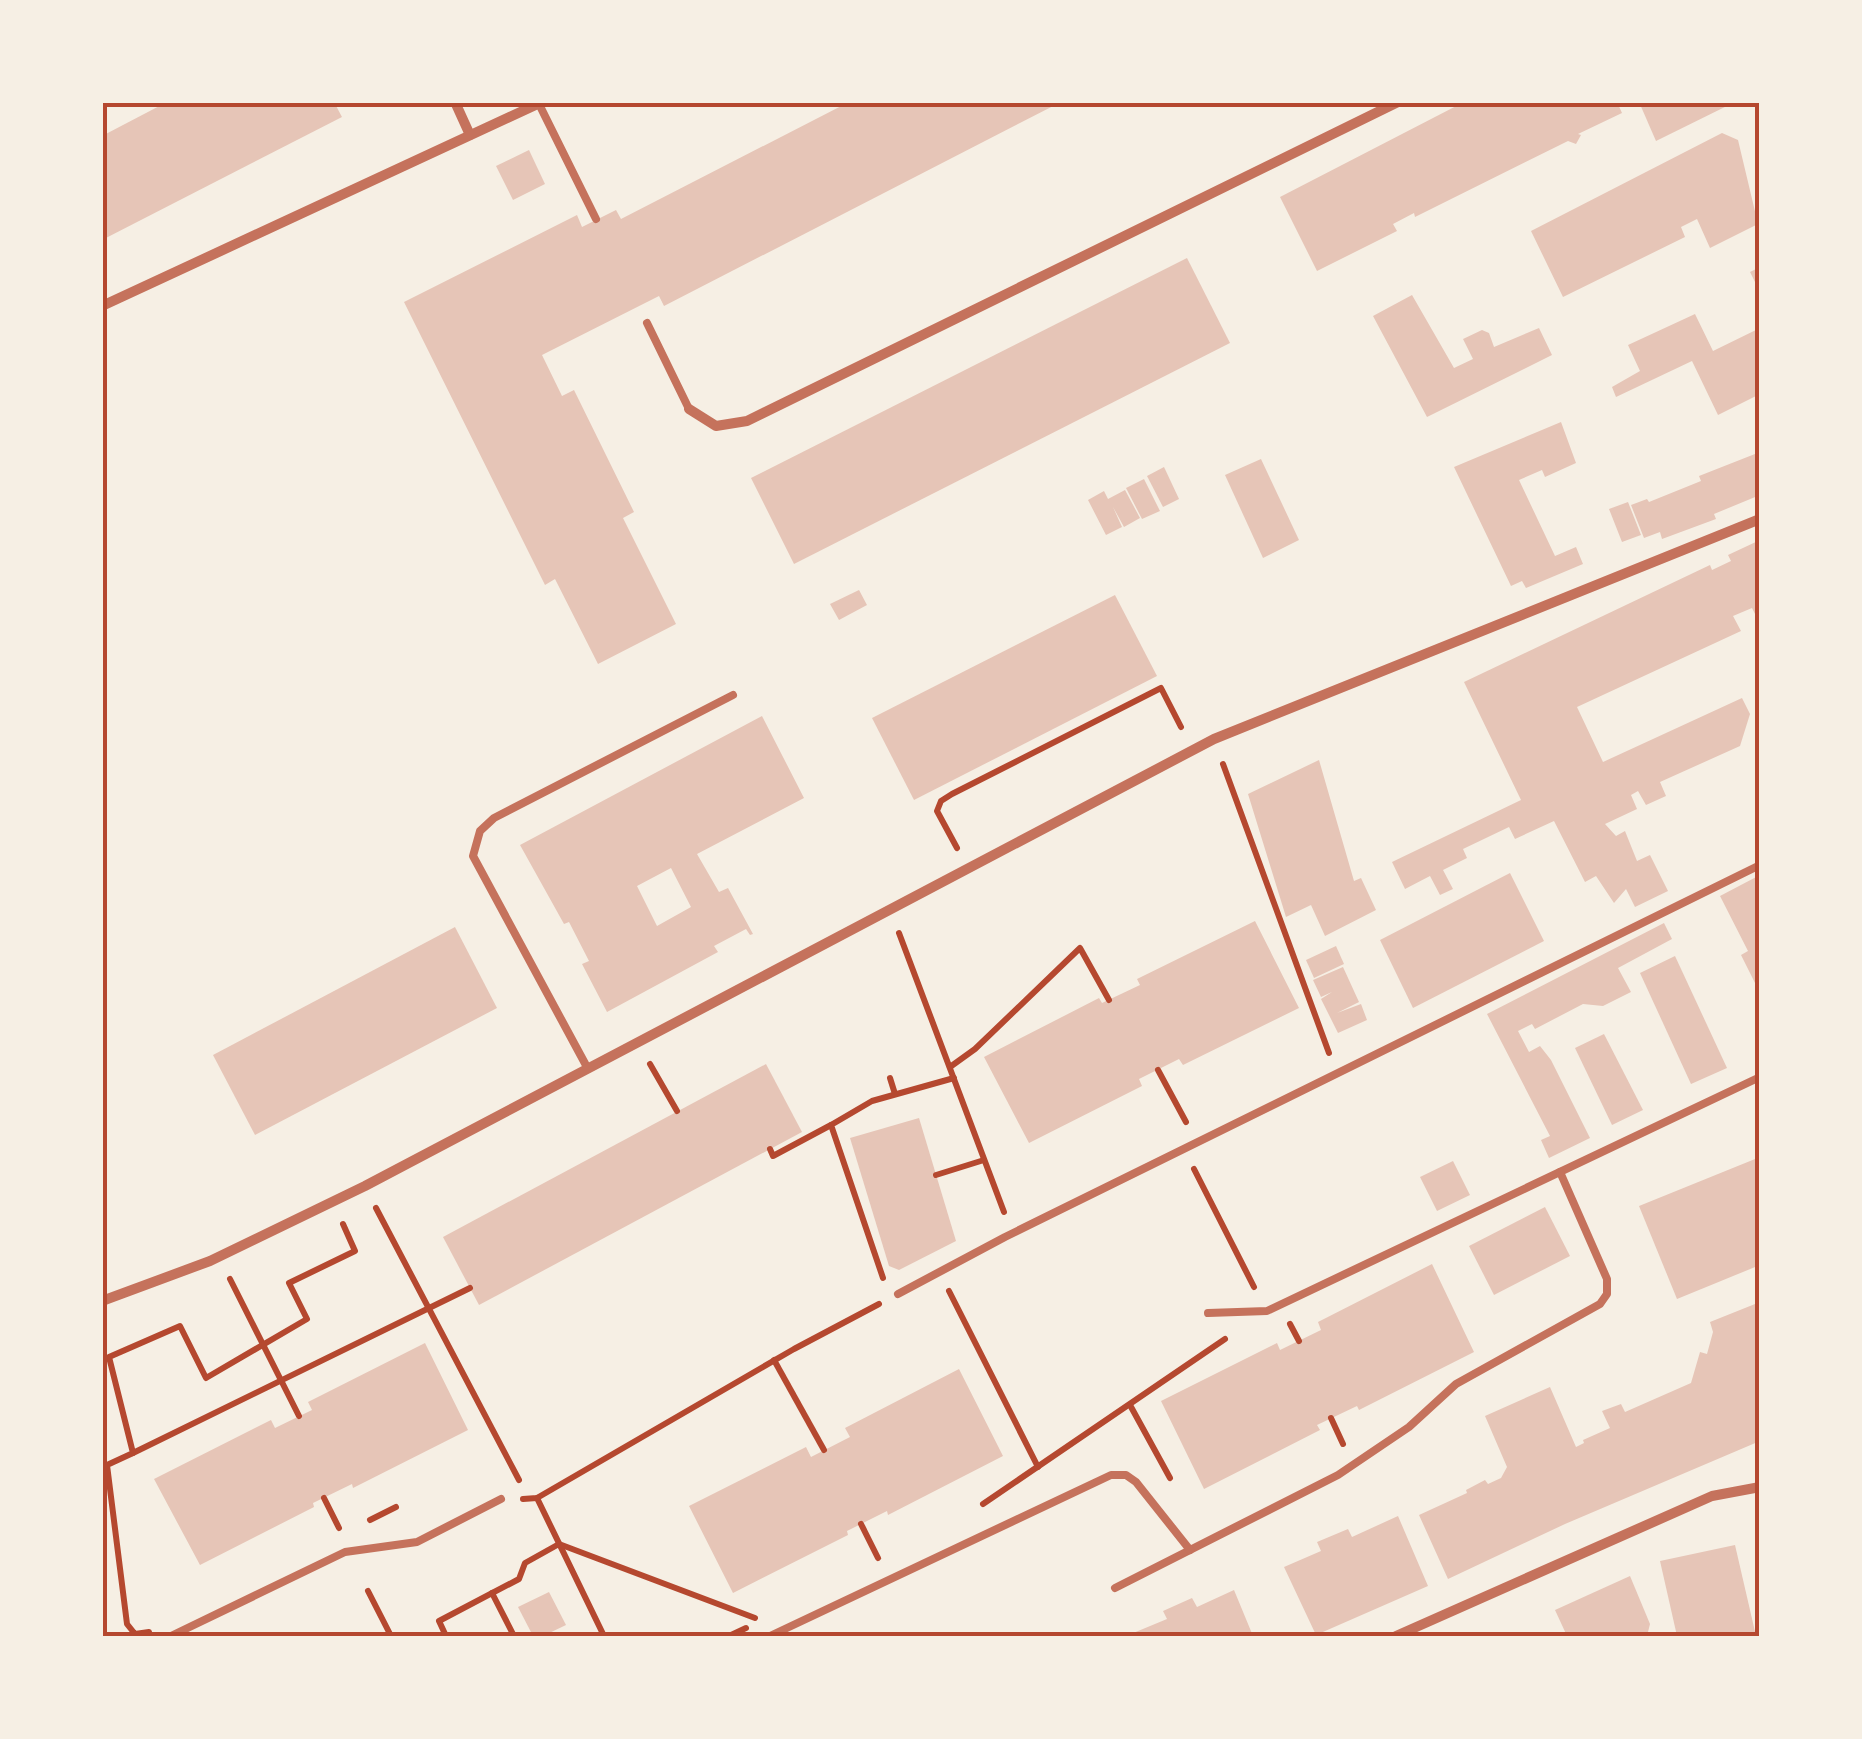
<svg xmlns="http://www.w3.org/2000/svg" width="1862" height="1739" viewBox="0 0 1862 1739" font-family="Barlow,sans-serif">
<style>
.building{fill:#e6c5b7;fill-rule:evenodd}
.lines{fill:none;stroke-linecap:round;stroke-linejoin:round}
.path{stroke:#b5482f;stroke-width:6}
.service{stroke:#c5725c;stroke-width:8}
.minor{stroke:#c5725c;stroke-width:10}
.neatline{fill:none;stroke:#b5482f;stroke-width:4}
</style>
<rect width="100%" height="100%" fill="#f6efe4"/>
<g class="building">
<path d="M167 102H334L342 117 102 240V136Z"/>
<path d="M849 102H1061L664 306 659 296 542 355 562 396 574 390 634 512 623 518 676 624 598 664 555 579 545 585 404 302 577 215 582 227 616 210 621 219Z"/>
<path d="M1464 102H1617L1622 113 1578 134 1581 135 1576 144 1568 141 1415 217 1414 213 1393 224 1397 231 1317 271 1280 197Z"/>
<path d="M1639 102H1735L1656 141Z"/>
<path d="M1722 133 1738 140 1758 224 1710 248 1697 219 1681 227 1685 237 1563 297 1531 231Z"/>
<path d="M529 150 545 184 513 200 496 166Z"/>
<path d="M1187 258 1230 343 794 564 751 478Z"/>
<path d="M1760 267V292L1750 272Z"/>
<path d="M1412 295 1454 368 1473 359 1463 339 1482 330 1489 333 1494 347 1539 328 1552 355 1427 417 1373 316Z"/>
<path d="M1695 314 1713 351 1760 328V394L1718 415 1692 361 1616 397 1612 387 1640 371 1628 345Z"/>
<path d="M1561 422 1576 463 1545 477 1542 470 1519 480 1555 556 1576 547 1583 564 1526 588 1522 581 1511 586 1454 467Z"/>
<path d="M1760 452V495L1714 514 1716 519 1662 539 1660 532 1644 538 1631 505 1647 499 1649 502 1701 481 1699 476Z"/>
<path d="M1261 459 1299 540 1263 558 1225 475Z"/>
<path d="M1164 467 1179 499 1163 507 1147 476Z"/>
<path d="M1144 479 1160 511 1142 519 1126 488Z"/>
<path d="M1125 490 1140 518 1124 527 1113 507 1122 527 1106 535 1088 500 1104 491 1108 499Z"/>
<path d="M1628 502 1641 535 1622 542 1609 509Z"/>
<path d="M1760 540V624L1752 608 1733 616 1741 631 1577 707 1603 762 1742 698 1750 714 1740 746 1660 782 1666 796 1646 805 1638 791 1631 795 1637 809 1605 824 1616 836 1625 831 1637 861 1650 855 1668 891 1635 907 1626 889 1614 903 1596 876 1585 882 1554 821 1515 839 1509 827 1463 849 1467 858 1443 870 1453 889 1440 895 1430 876 1405 889 1392 862 1521 800 1464 682 1710 565 1712 570 1731 561 1728 555Z"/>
<path d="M859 590 867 605 839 620 830 604Z"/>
<path d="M1115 595 1157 676 914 800 872 718Z"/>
<path d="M762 716 804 798 697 854 719 892 728 888 753 934 750 935 746 929 714 946 718 952 607 1012 582 964 589 961 569 922 564 924 520 845ZM671 868 691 907 657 926 637 886Z"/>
<path d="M1319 760 1354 881 1361 878 1376 910 1325 936 1311 905 1286 917 1248 794Z"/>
<path d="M1510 873 1544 941 1413 1008 1380 940Z"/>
<path d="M1760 875V983L1756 985 1741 955 1748 951 1720 896Z"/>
<path d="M1255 921 1299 1008 1183 1065 1179 1059 1139 1079 1142 1086 1029 1143 984 1057 1099 998 1102 1003 1140 985 1137 979Z"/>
<path d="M1664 923 1672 939 1618 968 1631 992 1603 1006 1583 1004 1535 1029 1532 1024 1518 1031 1529 1052 1540 1046 1551 1060 1590 1138 1549 1158 1541 1140 1550 1136 1487 1014Z"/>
<path d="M455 927 497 1008 255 1135 213 1055Z"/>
<path d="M1336 946 1344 964 1314 978 1306 960Z"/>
<path d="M1675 956 1727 1068 1691 1084 1640 973Z"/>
<path d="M1343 967 1359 1002 1337 1013 1361 1004 1367 1020 1338 1033 1321 999 1332 992 1321 997 1313 980Z"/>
<path d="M1604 1034 1643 1110 1612 1125 1575 1048Z"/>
<path d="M766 1064 802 1132 479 1305 443 1237Z"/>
<path d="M919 1118 956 1241 899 1270 889 1266 850 1138Z"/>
<path d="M1760 1157V1265L1677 1299 1639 1206Z"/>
<path d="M1453 1161 1470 1195 1437 1211 1420 1177Z"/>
<path d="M1545 1207 1570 1256 1494 1295 1469 1246Z"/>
<path d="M1432 1264 1474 1352 1359 1410 1357 1406 1317 1425 1320 1430 1204 1489 1161 1401 1277 1343 1280 1350 1321 1330 1318 1322Z"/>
<path d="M1760 1302V1441L1565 1524 1448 1579 1419 1515 1467 1493 1466 1490 1485 1480 1488 1484 1501 1478 1507 1467 1485 1416 1550 1387 1576 1447 1584 1443 1583 1440 1610 1428 1602 1411 1621 1404 1625 1412 1691 1383 1700 1352 1707 1354 1713 1332 1710 1322Z"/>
<path d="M425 1343 468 1430 353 1488 352 1484 313 1503 314 1507 200 1565 154 1479 271 1420 275 1428 312 1410 308 1402Z"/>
<path d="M959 1369 1003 1456 888 1515 887 1511 847 1531 848 1535 733 1593 689 1506 806 1447 811 1457 850 1437 845 1428Z"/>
<path d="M1398 1516 1428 1586 1316 1635 1284 1567 1321 1551 1317 1542 1348 1529 1352 1537Z"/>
<path d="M1735 1545 1756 1636H1677L1660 1561Z"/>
<path d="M1630 1576 1650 1624 1647 1636H1567L1555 1610Z"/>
<path d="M1234 1590 1253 1636H1126L1167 1619 1163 1611 1192 1598 1197 1607Z"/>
<path d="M549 1592 566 1625 543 1636H533L518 1607Z"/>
</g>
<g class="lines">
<g class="path">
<path d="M1223 764 1329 1053"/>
<path d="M957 848 937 811 941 801 952 794 1161 688 1181 727"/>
<path d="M899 933 1004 1212"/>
<path d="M650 1064 677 1111"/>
<path d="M950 1067 975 1049 1080 948 1109 1000"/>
<path d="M1158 1070 1186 1122"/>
<path d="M890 1078 895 1094"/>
<path d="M770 1149 773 1156 831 1125"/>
<path d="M1194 1169 1254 1287"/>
<path d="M936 1175 984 1160"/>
<path d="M376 1208 519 1480"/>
<path d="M883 1278 831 1125 872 1101 954 1078"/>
<path d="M230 1279 299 1416"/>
<path d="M949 1291 1038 1467"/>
<path d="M1290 1324 1299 1341"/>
<path d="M774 1360 824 1450"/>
<path d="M1130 1405 1170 1478"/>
<path d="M1331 1418 1343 1444"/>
<path d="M133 1453 470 1288"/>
<path d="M324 1498 339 1528"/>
<path d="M537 1498 604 1636"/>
<path d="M523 1499 537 1498 794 1349 879 1304"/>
<path d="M983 1504 1225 1339"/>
<path d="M370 1520 396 1507"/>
<path d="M861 1524 878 1558"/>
<path d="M368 1591 391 1636"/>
<path d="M492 1593 514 1636"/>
<path d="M149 1632 135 1634 127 1624 107 1465 133 1453 109 1357 180 1326 206 1378 307 1319 289 1283 355 1251 343 1224"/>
<path d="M446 1636 439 1621 519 1579 525 1563 559 1544 755 1618"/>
<path d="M729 1636 746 1628"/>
</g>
<g class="service">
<path d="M539 104 596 219"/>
<path d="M647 323 689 409"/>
<path d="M588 1069 473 856 480 831 494 818 733 695"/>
<path d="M898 1294 1005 1237 1760 865"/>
<path d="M1208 1313 1267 1311 1760 1077"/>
<path d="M1115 1588 1338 1475 1409 1427 1456 1384 1600 1304 1607 1294V1279L1560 1172"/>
<path d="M171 1636 345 1552 417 1542 501 1499"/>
<path d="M770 1636 1111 1475H1126L1136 1482 1190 1550"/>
</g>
<g class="minor">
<path d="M455 102 470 135"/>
<path d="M102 306 542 102"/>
<path d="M689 409 716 426 747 421 1398 102"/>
<path d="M102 1301 210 1261 365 1186 1214 739 1760 519"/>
<path d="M1396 1636 1712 1496 1760 1487"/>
</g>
</g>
<rect width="1862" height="1739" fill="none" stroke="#f6efe4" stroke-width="210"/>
<rect x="105" y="105" width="1652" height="1529" class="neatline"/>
</svg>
